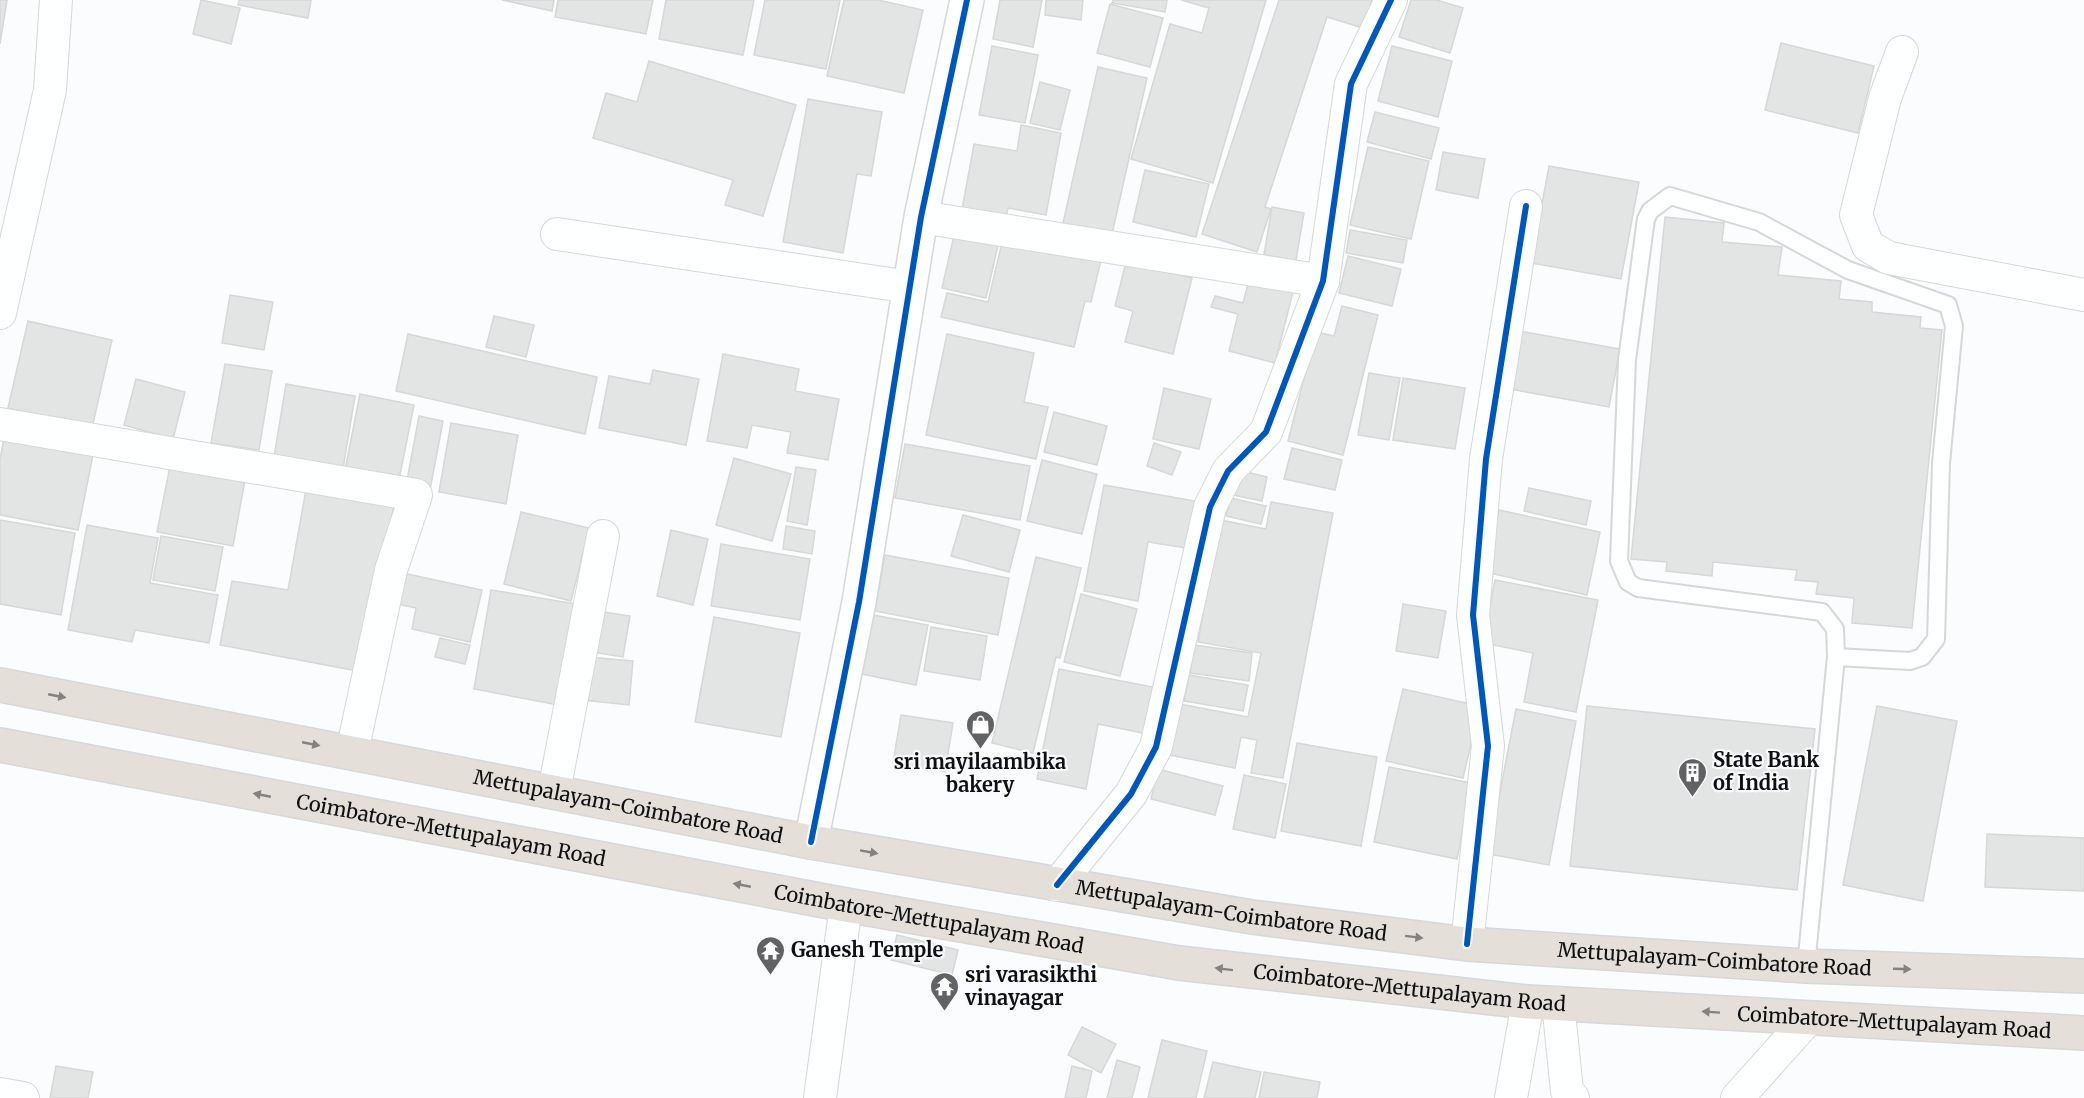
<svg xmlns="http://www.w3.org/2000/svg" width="2084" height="1098" viewBox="0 0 2084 1098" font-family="Merriweather,serif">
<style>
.building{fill:#e3e4e4;stroke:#d6d7d6;stroke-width:1.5}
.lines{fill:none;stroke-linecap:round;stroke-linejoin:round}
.service-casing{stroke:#d5d7d9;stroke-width:20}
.minor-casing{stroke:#d5d7d9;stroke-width:34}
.tertiary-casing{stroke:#d5d7d9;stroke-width:36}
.trunk-casing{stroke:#d7d8d9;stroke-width:36}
.service{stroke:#feffff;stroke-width:16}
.minor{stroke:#feffff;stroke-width:32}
.tertiary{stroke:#feffff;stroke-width:33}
.trunk{stroke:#e4dfd8;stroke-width:33}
.cycleway-casing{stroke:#f9fbff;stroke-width:10}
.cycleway{stroke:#0057b8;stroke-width:6}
.oneway{fill:#84817e}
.labels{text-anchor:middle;stroke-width:4.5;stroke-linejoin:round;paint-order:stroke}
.poi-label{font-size:20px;font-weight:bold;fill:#0e0f11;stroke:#f9fbff;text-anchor:start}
.street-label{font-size:20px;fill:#0e0f11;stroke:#f9fbff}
</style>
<rect width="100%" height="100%" fill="#fafcfe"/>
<g class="building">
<path d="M0 0H7L0 44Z"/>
<path d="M201 0 240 8 231 44 193 34Z"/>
<path d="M239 0H311L308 18 238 5Z"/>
<path d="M502 0H554L552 11Z"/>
<path d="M558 0H653L646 34 555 17Z"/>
<path d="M666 0H754L743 55 659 39Z"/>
<path d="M765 0H840L826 69 754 55Z"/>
<path d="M844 0H878L923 10 904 93 827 76Z"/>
<path d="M1000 0H1042L1033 47 993 39Z"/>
<path d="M1046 0H1083L1081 20 1045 15Z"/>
<path d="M1113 0H1167L1165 12 1112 3Z"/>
<path d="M1181 0H1266L1213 183 1131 159 1170 24 1202 33 1209 8Z"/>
<path d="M1279 0H1372L1363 28 1327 17 1265 207 1271 209 1257 252 1202 234Z"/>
<path d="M1411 0H1437L1463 8 1450 53 1399 37Z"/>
<path d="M1110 4 1163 18 1150 67 1097 53Z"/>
<path d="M1781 43 1874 66 1858 133 1765 110Z"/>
<path d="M992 46 1038 55 1025 123 979 115Z"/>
<path d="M1392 46 1452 61 1438 117 1378 101Z"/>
<path d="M649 61 796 105 763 216 725 205 733 180 593 138 606 93 637 102Z"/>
<path d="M1098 67 1147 78 1112 234 1063 223Z"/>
<path d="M1040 82 1070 90 1060 130 1030 123Z"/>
<path d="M808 99 882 112 871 176 857 174 843 253 783 242Z"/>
<path d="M1375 112 1439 128 1431 159 1367 142Z"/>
<path d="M1021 125 1061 133 1046 215 1008 208 1006 218 962 210 974 144 1017 151Z"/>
<path d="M1368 147 1429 161 1411 239 1350 225Z"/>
<path d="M1443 152 1485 159 1478 198 1436 190Z"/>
<path d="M1549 166 1639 182 1621 279 1531 263Z"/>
<path d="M1145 170 1209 184 1196 237 1133 222Z"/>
<path d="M1272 207 1304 213 1296 260 1264 255Z"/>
<path d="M1665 217 1724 223 1722 242 1782 247 1778 275 1841 281 1839 299 1872 302V312L1921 317 1920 328 1942 330 1912 628 1852 623 1854 598 1816 594 1818 582 1795 580 1797 570 1713 562 1712 576 1666 571 1667 562 1631 559Z"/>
<path d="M1350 230 1407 240 1403 263 1346 253Z"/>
<path d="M955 231 999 241 986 298 942 288Z"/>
<path d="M1003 238 1101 260 1091 302 1085 301 1074 347 941 317 947 293 988 302Z"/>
<path d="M1348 256 1401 269 1392 306 1339 293Z"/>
<path d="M1126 262 1192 278 1173 354 1125 342 1133 311 1115 306Z"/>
<path d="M1250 276 1294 288 1275 363 1229 351 1238 314 1211 307 1215 296 1243 303Z"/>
<path d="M230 295 273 302 264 350 222 343Z"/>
<path d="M1342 306 1378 315 1343 455 1288 441 1316 332 1334 336Z"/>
<path d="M494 316 534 325 526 357 486 347Z"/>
<path d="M28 321 112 340 92 428 8 408Z"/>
<path d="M1514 330 1620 349 1609 407 1504 388Z"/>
<path d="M408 334 597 377 585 434 396 391Z"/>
<path d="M947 334 1034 353 1024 402 1048 407 1036 459 926 435Z"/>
<path d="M723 354 799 369 795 391 839 399 828 460 787 453 791 432 752 425 747 448 707 441Z"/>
<path d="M225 364 272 371 259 450 211 443Z"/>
<path d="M653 370 699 379 686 445 599 428 609 376 650 384Z"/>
<path d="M1369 373 1400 378 1389 440 1358 435Z"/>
<path d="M1403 378 1465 388 1455 449 1393 440Z"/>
<path d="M136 379 185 392 173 439 124 425Z"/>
<path d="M286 384 355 396 343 469 274 457Z"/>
<path d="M1164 388 1211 399 1199 449 1153 439Z"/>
<path d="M360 394 414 405 399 480 345 470Z"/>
<path d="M1054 412 1107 426 1097 465 1044 452Z"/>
<path d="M419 416 443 421 430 490 406 486Z"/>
<path d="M451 423 518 435 506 504 439 492Z"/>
<path d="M4 437 93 455 78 530 0 515V460Z"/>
<path d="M1154 443 1181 452 1172 475 1147 466Z"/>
<path d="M905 444 1030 466 1020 520 895 498Z"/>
<path d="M1292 448 1342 460 1335 490 1284 479Z"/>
<path d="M734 458 791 474 772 541 716 525Z"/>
<path d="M1042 460 1097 474 1082 534 1027 521Z"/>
<path d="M170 466 245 480 233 546 157 532Z"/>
<path d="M796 467 816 470 807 525 787 521Z"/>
<path d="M1239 470 1267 477 1262 501 1233 495Z"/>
<path d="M307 484 395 500 363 672 220 645 232 581 288 590Z"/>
<path d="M1104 485 1195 501 1186 548 1148 542 1138 601 1084 591Z"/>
<path d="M1529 488 1591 501 1586 525 1524 511Z"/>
<path d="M1231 498 1266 506 1261 524 1226 516Z"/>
<path d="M1271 502 1333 513 1283 778 1251 773 1257 740 1241 737 1235 768 1164 754 1174 703 1248 717 1261 653 1198 642 1220 520 1266 529Z"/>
<path d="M1499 510 1600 532 1587 595 1485 572Z"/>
<path d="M521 512 589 528 571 601 504 584Z"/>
<path d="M963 515 1020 530 1009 572 951 556Z"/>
<path d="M0 520 75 533 61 615 0 604Z"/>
<path d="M87 525 158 538 150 583 218 595 209 643 135 630 132 642 68 630Z"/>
<path d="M786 526 815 531 812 554 783 549Z"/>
<path d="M671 530 708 539 693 605 657 596Z"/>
<path d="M161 536 223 547 215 591 153 580Z"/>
<path d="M721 544 810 559 800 620 711 606Z"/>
<path d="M885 555 1009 578 998 635 875 611Z"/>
<path d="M1036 557 1081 568 1060 658 1056 657 1033 753 992 743Z"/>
<path d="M398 572 482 590 470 642 412 629 416 608 391 603Z"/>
<path d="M1495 580 1598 600 1576 712 1524 702 1533 653 1483 643Z"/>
<path d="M491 590 577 604 559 705 474 689Z"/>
<path d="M1081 594 1137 609 1120 676 1064 662Z"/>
<path d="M1403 604 1446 611 1438 658 1396 651Z"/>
<path d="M598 611 630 616 623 657 591 652Z"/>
<path d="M873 615 928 625 916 685 861 674Z"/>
<path d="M714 617 800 633 781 737 695 722Z"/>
<path d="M931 627 987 636 980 680 924 671Z"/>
<path d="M440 638 470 645 465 664 435 657Z"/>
<path d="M1194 645 1252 653 1249 681 1190 673Z"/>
<path d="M588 657 633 661 629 705 583 700Z"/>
<path d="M1059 669 1153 687 1143 733 1098 724 1086 789 1037 779Z"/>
<path d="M1189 675 1248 685 1243 711 1184 701Z"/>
<path d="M1403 689 1480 706 1463 778 1386 761Z"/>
<path d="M1587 706 1815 729 1797 890 1570 866Z"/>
<path d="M1877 706 1957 721 1923 901 1843 885Z"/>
<path d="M1516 709 1576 721 1549 865 1488 854Z"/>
<path d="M901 715 953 723 945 772 893 763Z"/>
<path d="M1297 743 1377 757 1361 846 1281 831Z"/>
<path d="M1389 767 1472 783 1457 859 1374 842Z"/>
<path d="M1158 769 1223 786 1215 815 1151 799Z"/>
<path d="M1244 775 1286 784 1275 838 1233 829Z"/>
<path d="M1987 834 2084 838V891L1985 887Z"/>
<path d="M897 935 958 950 952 975 891 960Z"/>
<path d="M1082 1027 1116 1044 1101 1073 1068 1055Z"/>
<path d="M1162 1040 1207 1051 1196 1098H1148Z"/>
<path d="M1117 1060 1140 1067 1132 1098H1107Z"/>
<path d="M1213 1062 1261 1072 1255 1098H1204Z"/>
<path d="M56 1066 93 1072 88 1098H50Z"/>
<path d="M1072 1066 1092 1071 1086 1098H1065Z"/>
<path d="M1264 1072 1320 1082 1317 1098H1259Z"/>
</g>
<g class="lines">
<defs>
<path id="service" d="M1806 966 1836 657 1835 629 1822 612 1638 588 1628 582 1619 561 1627 360 1646 219 1650 211 1670 196 1759 222 1848 270 1948 305 1954 326 1941 463 1936 639 1922 657 1910 661 1836 657"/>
<g id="minor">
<path d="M1902 52 1885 98 1856 215 1868 246 1889 258 2084 295"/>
<path d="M921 217 1323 281"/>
<path d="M557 234 910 287"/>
<path d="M0 313 50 90 56 0"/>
<path d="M0 424 416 495 391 570 352 752"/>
<path d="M554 791 603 536"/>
<path d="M1057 885 1131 794 1156 747 1210 507 1228 471 1266 432 1323 281 1351 84 1391 0"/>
<path d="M1467 944 1488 746 1473 615 1486 459 1526 206"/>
<path d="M1558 1003 1567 1091 1573 1098"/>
<path d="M0 1094 23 1098"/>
<path d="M820 1098 846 905"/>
<path d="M1511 1098 1528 1002"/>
<path d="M1737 1098 1809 1018"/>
</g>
<path id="tertiary" d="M811 842 859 602 921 217 967 0"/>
<g id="trunk">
<path id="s1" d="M0 685 811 842 1252 917 1467 944 1806 966 2084 976"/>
<path id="s2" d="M0 745 846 905 1179 963 1528 1002 2084 1033"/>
</g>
</defs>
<use href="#service" class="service-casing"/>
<use href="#minor" class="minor-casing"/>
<use href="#tertiary" class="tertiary-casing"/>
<use href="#trunk" class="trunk-casing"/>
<use href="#service" class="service"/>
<use href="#minor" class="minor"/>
<use href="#tertiary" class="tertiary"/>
<use href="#trunk" class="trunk"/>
<defs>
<g id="cycleway">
<path d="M811 842 859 602 921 217 967 0"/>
<path d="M1057 885 1131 794 1156 747 1210 507 1228 471 1266 432 1323 281 1351 84 1391 0"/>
<path d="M1467 944 1488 746 1473 615 1486 459 1526 206"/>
</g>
</defs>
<use href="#cycleway" class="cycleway-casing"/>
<use href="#cycleway" class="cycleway"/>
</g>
<defs><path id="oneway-solid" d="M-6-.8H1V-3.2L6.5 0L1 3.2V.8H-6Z" transform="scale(1.5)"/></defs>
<g class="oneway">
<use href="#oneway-solid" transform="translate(57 696) rotate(11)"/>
<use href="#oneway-solid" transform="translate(311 744) rotate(11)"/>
<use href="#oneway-solid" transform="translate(262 795) rotate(-169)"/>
<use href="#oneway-solid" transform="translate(869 852) rotate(10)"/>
<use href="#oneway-solid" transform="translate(742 885) rotate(-169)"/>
<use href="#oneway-solid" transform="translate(1414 937) rotate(7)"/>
<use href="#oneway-solid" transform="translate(1224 969) rotate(-173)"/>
<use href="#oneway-solid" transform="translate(1902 969) rotate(2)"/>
<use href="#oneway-solid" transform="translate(1711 1012) rotate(-176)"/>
</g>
<defs>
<symbol id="shop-pin" viewBox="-11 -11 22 30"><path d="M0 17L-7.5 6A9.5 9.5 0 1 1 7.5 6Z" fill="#616264" stroke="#f9fbff"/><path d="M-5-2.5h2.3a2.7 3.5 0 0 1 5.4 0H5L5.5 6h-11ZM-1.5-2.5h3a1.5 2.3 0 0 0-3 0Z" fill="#fff"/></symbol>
<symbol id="building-pin" viewBox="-11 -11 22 30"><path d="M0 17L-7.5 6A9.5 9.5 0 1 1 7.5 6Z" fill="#616264" stroke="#f9fbff"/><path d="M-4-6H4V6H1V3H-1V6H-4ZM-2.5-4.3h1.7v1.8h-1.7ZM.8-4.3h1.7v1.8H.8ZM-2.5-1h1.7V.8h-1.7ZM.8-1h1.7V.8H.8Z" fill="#fff"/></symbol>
<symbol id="temple-pin" viewBox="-11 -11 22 30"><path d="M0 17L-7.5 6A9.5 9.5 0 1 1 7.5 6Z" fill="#616264" stroke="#f9fbff"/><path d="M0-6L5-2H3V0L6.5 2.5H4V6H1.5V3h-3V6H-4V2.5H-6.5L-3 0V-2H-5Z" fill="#fff"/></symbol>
</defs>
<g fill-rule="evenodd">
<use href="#shop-pin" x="964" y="708" width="33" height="45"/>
<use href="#building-pin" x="1676" y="756" width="33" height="45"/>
<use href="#temple-pin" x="754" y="934" width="33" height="45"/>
<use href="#temple-pin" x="928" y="970" width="33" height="45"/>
</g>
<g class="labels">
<g class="poi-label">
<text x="1713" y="767">State Bank<tspan x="1713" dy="23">of India</tspan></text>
<text x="980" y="769" text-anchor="middle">sri mayilaambika<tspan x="980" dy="23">bakery</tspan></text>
<text x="791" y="957">Ganesh Temple</text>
<text x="965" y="982">sri varasikthi<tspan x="965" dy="23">vinayagar</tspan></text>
</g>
<g class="street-label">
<text dy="7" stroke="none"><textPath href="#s1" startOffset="640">Mettupalayam-Coimbatore Road</textPath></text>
<text dy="7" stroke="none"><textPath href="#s2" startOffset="459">Coimbatore-Mettupalayam Road</textPath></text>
<text dy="7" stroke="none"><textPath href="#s1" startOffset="1252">Mettupalayam-Coimbatore Road</textPath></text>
<text dy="7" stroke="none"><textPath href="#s2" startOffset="945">Coimbatore-Mettupalayam Road</textPath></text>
<text dy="7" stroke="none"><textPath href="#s1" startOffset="1738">Mettupalayam-Coimbatore Road</textPath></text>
<text dy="7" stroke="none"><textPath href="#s2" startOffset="1431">Coimbatore-Mettupalayam Road</textPath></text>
<text dy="7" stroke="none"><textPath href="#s2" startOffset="1917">Coimbatore-Mettupalayam Road</textPath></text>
</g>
</g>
</svg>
